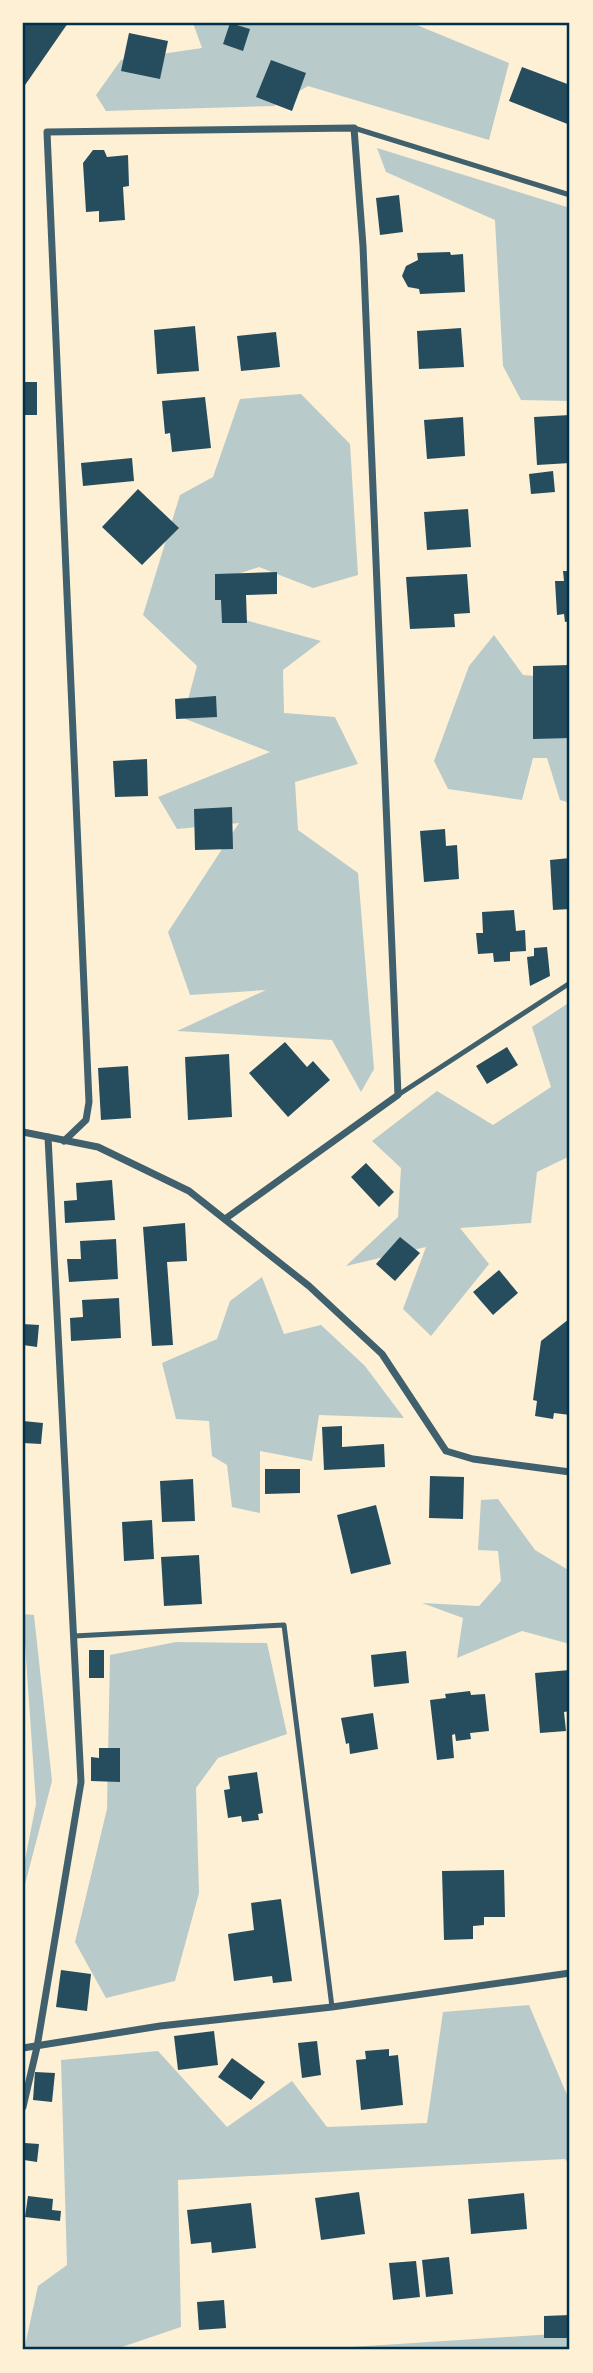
<svg xmlns="http://www.w3.org/2000/svg" width="593" height="2373" viewBox="0 0 593 2373" font-family="'Fira Sans Condensed',sans-serif">
<style>
.green{fill:#b9caca}
.building{fill:#264d5e}
.lines{fill:none;stroke-linecap:round;stroke-linejoin:round}
.service{stroke:#3f606c;stroke-width:5}
.minor{stroke:#3f606c;stroke-width:7}
.neatline{fill:none;stroke:#003049;stroke-width:2.5}
</style>
<rect width="100%" height="100%" fill="#fdf0d5"/>
<g class="green">
<path d="M193 23H412L509 63 489 140 308 86 274 106 106 111 96 95 121 60 202 48Z"/>
<path d="M377 148 570 208V401L521 400 503 366 495 220 386 172Z"/>
<path d="M301 394 350 444 358 575 313 588 259 567 219 580 238 618 321 641 283 670 284 713 335 717 358 764 295 782 298 830 358 873 374 1069 361 1092 332 1040 177 1031 266 990 190 995 168 932 239 823 177 829 158 797 270 752 183 718 197 666 143 615 180 495 213 477 240 399Z"/>
<path d="M494 635 523 675 548 677 551 727 570 732V803L560 800 547 758H533L522 800 448 789 434 761 469 666Z"/>
<path d="M570 1002V1156L537 1172 531 1223 460 1228 489 1264 431 1336 403 1309 426 1247 346 1266 398 1217 401 1168 372 1141 437 1091 493 1125 551 1087 532 1027Z"/>
<path d="M262 1277 284 1334 321 1325 365 1366 404 1418 319 1415 312 1461 260 1451V1513L232 1507 227 1465 212 1456 209 1421 176 1419 162 1363 217 1339 230 1301Z"/>
<path d="M498 1499 535 1550 570 1571V1644L522 1631 457 1658 463 1618 422 1603 479 1606 501 1581 498 1551 478 1550 481 1500Z"/>
<path d="M23 1614 34 1615 52 1781 23 1892V1870L36 1804Z"/>
<path d="M176 1642 267 1643 287 1734 218 1758 196 1788 199 1893 175 1981 106 1998 75 1942 107 1809 110 1655Z"/>
<path d="M529 2005 570 2102V2165L565 2159 178 2180 181 2327 113 2350H24L38 2286 67 2265 61 2060 158 2051 227 2127 292 2081 327 2127 427 2123 443 2012Z"/>
<path d="M570 2333V2350H305Z"/>
</g>
<g class="building">
<path d="M23 23H68L23 88Z"/>
<path d="M230 23 250 29 243 51 223 44Z"/>
<path d="M129 33 168 41 160 79 121 71Z"/>
<path d="M271 60 306 73 292 111 256 97Z"/>
<path d="M522 67 570 85V125L509 101Z"/>
<path d="M93 150H104L107 157 128 155 129 186 123 187 125 220 99 222V211L86 212 83 163Z"/>
<path d="M399 195 403 232 380 235 376 198Z"/>
<path d="M450 252 451 255 463 254 465 292 420 294 419 289 408 287 402 276 406 266 418 260 417 253Z"/>
<path d="M195 326 199 371 157 374 154 330Z"/>
<path d="M461 328 464 367 419 369 417 331Z"/>
<path d="M276 332 280 367 241 371 237 336Z"/>
<rect x="23" y="382" width="14" height="33"/>
<path d="M205 397 211 448 172 452 170 433 165 434 162 401Z"/>
<path d="M570 415V463L537 465 534 417Z"/>
<path d="M463 417 465 456 427 459 424 420Z"/>
<path d="M132 458 134 481 83 486 81 463Z"/>
<path d="M553 471 555 492 531 494 529 474Z"/>
<path d="M138 489 179 528 142 565 102 527Z"/>
<path d="M468 509 471 547 427 550 424 512Z"/>
<path d="M563 571H570V621L565 622 564 614 557 615 555 581H564Z"/>
<path d="M277 572V594L246 595 247 623H222L221 600H215V574Z"/>
<path d="M467 574 470 613 454 614 455 627 410 629 406 577Z"/>
<path d="M570 665V738L533 739V666Z"/>
<path d="M216 696 217 717 176 719 175 699Z"/>
<path d="M147 759 148 796 115 797 113 761Z"/>
<path d="M232 807 233 849 195 850 194 809Z"/>
<path d="M445 829 446 846 457 845 459 879 424 882 420 831Z"/>
<path d="M570 858V909L553 910 550 860Z"/>
<path d="M514 910 516 931 525 930 526 951 510 952V961L494 962 493 953 478 954 476 933H483L482 912Z"/>
<path d="M547 947 550 976 530 986 527 957 534 956V948Z"/>
<path d="M285 1042 307 1067 313 1061 330 1080 288 1117 249 1073Z"/>
<path d="M507 1047 518 1065 487 1084 476 1066Z"/>
<path d="M229 1054 232 1117 188 1120 185 1057Z"/>
<path d="M128 1066 131 1118 101 1120 98 1068Z"/>
<path d="M366 1163 394 1192 379 1207 351 1177Z"/>
<path d="M112 1180 115 1220 65 1223 64 1201 77 1200 76 1183Z"/>
<path d="M185 1223 187 1261 167 1262 173 1345 152 1346 143 1227Z"/>
<path d="M400 1237 420 1253 395 1281 376 1264Z"/>
<path d="M116 1239 118 1279 69 1282 67 1259H81L80 1241Z"/>
<path d="M499 1270 518 1293 493 1315 473 1292Z"/>
<path d="M119 1298 121 1338 71 1341 70 1318 83 1317 82 1300Z"/>
<path d="M569 1319 570 1415 554 1413 553 1419 535 1416 537 1401 533 1400 541 1341Z"/>
<path d="M23 1324 39 1325 37 1347 23 1345Z"/>
<path d="M23 1421 43 1423 41 1444 23 1443Z"/>
<path d="M342 1426V1447L384 1444 385 1467 324 1470 322 1427Z"/>
<path d="M265 1469H300V1493L265 1494Z"/>
<path d="M430 1476 464 1477 463 1519 429 1518Z"/>
<path d="M193 1479 195 1521 162 1522 160 1481Z"/>
<path d="M376 1505 391 1564 351 1574 337 1515Z"/>
<path d="M152 1520 154 1559 124 1561 122 1522Z"/>
<path d="M199 1555 202 1604 164 1606 161 1557Z"/>
<rect x="89" y="1650" width="15" height="28"/>
<path d="M406 1651 409 1683 374 1687 371 1655Z"/>
<path d="M570 1670V1711L564 1712 566 1731 540 1733 535 1673Z"/>
<path d="M470 1691 471 1695 485 1694 489 1731 470 1733 471 1739 456 1741 455 1734 452 1735 454 1758 437 1760 430 1700 446 1698 445 1694Z"/>
<path d="M373 1713 378 1749 350 1754 349 1743 346 1744 341 1718Z"/>
<path d="M99 1748H120V1782L91 1781V1757L99 1758Z"/>
<path d="M257 1772 263 1813 258 1814 259 1820 242 1822 241 1816 228 1818 224 1790 230 1789 228 1776Z"/>
<path d="M504 1870 505 1917H484V1925L473 1926V1939L444 1940 442 1871Z"/>
<path d="M281 1899 292 1981 273 1983 272 1976 234 1981 228 1934 254 1930 251 1903Z"/>
<path d="M61 1970 91 1974 87 2011 56 2007Z"/>
<path d="M214 2031 218 2065 178 2070 174 2036Z"/>
<path d="M317 2041 321 2075 302 2078 298 2043Z"/>
<path d="M389 2049V2056L398 2055 403 2105 361 2110 356 2060 366 2059 365 2051Z"/>
<path d="M232 2058 265 2082 251 2100 218 2077Z"/>
<path d="M35 2072 55 2073 52 2102 33 2100Z"/>
<path d="M25 2143 39 2144 37 2162 24 2160Z"/>
<path d="M359 2192 365 2234 321 2240 315 2198Z"/>
<path d="M524 2193 527 2229 471 2234 468 2199Z"/>
<path d="M28 2196 53 2199 52 2210 61 2211 60 2221 25 2217Z"/>
<path d="M251 2203 256 2248 212 2253 211 2242 191 2244 187 2210Z"/>
<path d="M449 2257 453 2294 426 2297 422 2260Z"/>
<path d="M416 2261 420 2297 393 2300 389 2263Z"/>
<path d="M224 2300 226 2328 199 2330 197 2302Z"/>
<path d="M570 2315V2338H544V2316Z"/>
</g>
<g class="lines">
<g class="service">
<path d="M354 128 570 195"/>
<path d="M398 1095 570 983"/>
<path d="M74 1636 284 1625 332 2007"/>
</g>
<g class="minor">
<path d="M23 1132 98 1147 189 1191 309 1286 382 1354 446 1451 473 1459 570 1472"/>
<path d="M64 1141 86 1120 89 1102 47 132 354 128 363 246 398 1095 225 1219"/>
<path d="M23 2048 160 2026 332 2007 570 1973"/>
<path d="M23 2107 37 2047 81 1782 48 1137"/>
</g>
</g>
<rect width="593" height="2373" fill="none" stroke="#fdf0d5" stroke-width="49"/>
<rect x="24" y="24" width="544" height="2324" class="neatline"/>
</svg>
